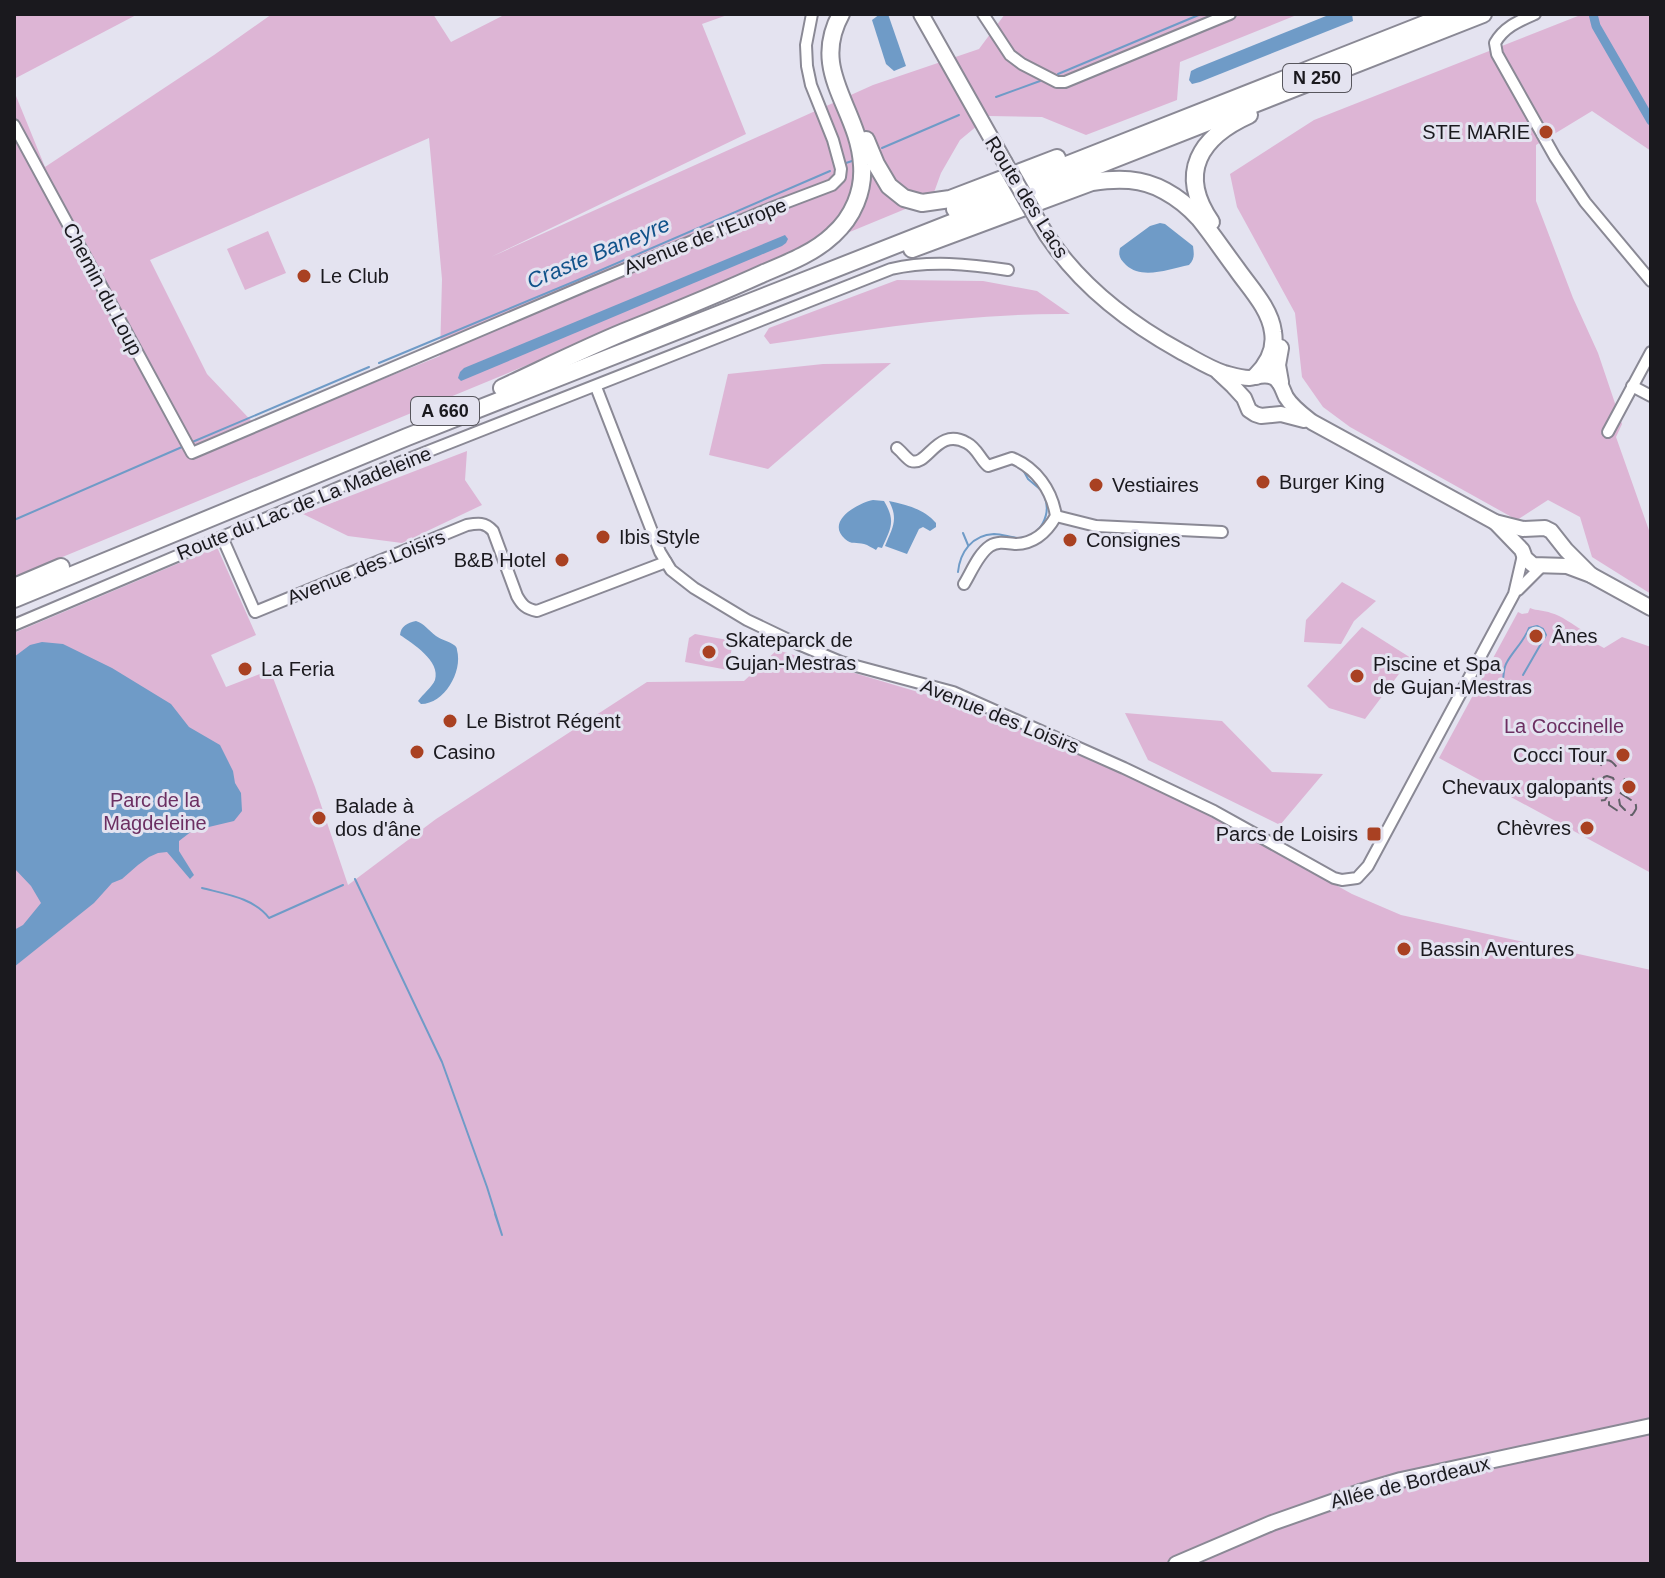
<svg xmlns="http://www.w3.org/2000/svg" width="1665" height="1578" viewBox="0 0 1665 1578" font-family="Helvetica,sans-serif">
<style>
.green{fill:#ddb5d5;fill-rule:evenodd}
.water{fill:#6f9bc7}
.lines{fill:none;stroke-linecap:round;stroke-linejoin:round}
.stream{stroke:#6f9bc7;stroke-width:2}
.canal{stroke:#6f9bc7;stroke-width:9}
.minor-casing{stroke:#8a8995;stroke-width:14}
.major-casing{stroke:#8a8995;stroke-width:18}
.highway-casing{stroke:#8a8995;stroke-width:20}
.minor{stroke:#fff;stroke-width:10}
.major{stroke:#fff;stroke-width:14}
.highway{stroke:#fff;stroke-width:16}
.rail{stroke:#616068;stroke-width:2;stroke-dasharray:14 14;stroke-linecap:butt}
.major-bridge-casing{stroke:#8a8995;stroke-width:18;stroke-linecap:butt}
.major-bridge{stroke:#fff;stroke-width:14}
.poi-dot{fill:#a94122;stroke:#e4e3f0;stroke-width:3}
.labels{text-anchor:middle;stroke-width:6;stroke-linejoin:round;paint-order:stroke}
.shield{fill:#e4e3f0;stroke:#57565d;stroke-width:2}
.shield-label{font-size:18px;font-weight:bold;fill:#1a191e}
.poi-label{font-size:20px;fill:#1a191e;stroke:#e4e3f0;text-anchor:start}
.street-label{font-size:20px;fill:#1a191e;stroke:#e4e3f0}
.park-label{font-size:20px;fill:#6c2f62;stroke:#e4e3f0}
.water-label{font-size:22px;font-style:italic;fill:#10528a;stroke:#e4e3f0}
</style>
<rect width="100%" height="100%" fill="#e4e3f0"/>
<g class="green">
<path d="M14 14H138L14 79Z"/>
<path d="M272 14H433L451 42 506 14H730L702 24 746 134 491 257 873 85 979 49 1005 14H1299L1180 62 1177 100 1086 135 1042 117 989 116 960 140 941 173 932 198 14 577V91L45 167 214 55ZM429 138 442 279 440 356 259 429 207 374 150 260Z"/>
<path d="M1583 14H1651V151L1592 111 1536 145V201L1573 298 1598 353 1622 424 1616 437 1651 536V594L1592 557 1580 517 1548 500 1517 520 1350 427 1323 407 1302 377 1295 313 1237 207 1230 174 1314 120Z"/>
<path d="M268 231 286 273 245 290 227 249Z"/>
<path d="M897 280 983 281 1037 291 1070 314C970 313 870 329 770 344L764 336 769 328Z"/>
<path d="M891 363 768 469 709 455 728 374 823 364Z"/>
<path d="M467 451 465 480 482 505 402 543 348 536 303 514Z"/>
<path d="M217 547 256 635 211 655 226 687 270 670 315 787 348 885 436 819 647 682 744 681 777 650 945 700 1142 778 1352 894 1401 915 1651 970V1564H14V633Z"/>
<path d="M1342 582 1376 601 1354 621 1341 644 1304 642 1306 620Z"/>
<path d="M1530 608C1537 611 1544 610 1551 613 1562 616 1572 624 1582 630V636L1604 648 1622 637 1651 647V873L1439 758 1518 612 1522 614 1528 613Z"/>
<path d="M1362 627 1411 658 1365 719 1329 708 1307 686Z"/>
<path d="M695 634 733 641 728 670 685 662 689 638Z"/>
<path d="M1125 713 1222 721 1272 772 1323 774 1280 825 1148 760Z"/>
</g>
<g class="water">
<path d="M880 14H888L906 66 894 71 886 64 872 20Z"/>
<path d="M1331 14H1352L1353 21 1200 82 1192 84 1189 80 1191 71 1197 68Z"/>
<path d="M1160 223 1165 224 1193 246C1194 254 1195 259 1189 265 1169 269 1142 280 1126 265 1120 259 1118 256 1120 248L1150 226Z"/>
<path d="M785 235 788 239 786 243 782 246 461 381 458 378 460 372 464 368Z"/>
<path d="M873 500 884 501C896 521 891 528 882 548L878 547 876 550C872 548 868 545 864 544 857 542 851 545 845 539 825 521 858 503 873 500Z"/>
<path d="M889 501C907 505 924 509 936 523V527L930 531 923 527 919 529 907 554 885 546C892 528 899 520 889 501Z"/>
<path d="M416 621C425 624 428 630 436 636 441 640 449 641 454 645 456 646 457 648 457 650 463 672 444 704 421 704L418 701C423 694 432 687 435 680 441 661 412 643 400 635 401 626 407 623 416 621Z"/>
<path d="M42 642 63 644 112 668 171 704 189 727 220 745 233 771 235 783 241 793 242 811 234 821 192 831 179 841V851L194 875 190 879 167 852 158 853 149 857 138 865 122 879 112 883 94 903 14 967V930L23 925 41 903 31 886 14 868V657L30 645Z"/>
</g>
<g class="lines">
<g class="stream">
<path d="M1058 74 1201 14"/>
<path d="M996 97 1040 81"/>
<path d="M882 148 959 115"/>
<path d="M846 163 852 161"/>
<path d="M379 363 578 280 830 171"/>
<path d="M190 443 369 367"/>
<path d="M974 455 980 466 984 469"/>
<path d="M1022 468 1028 479 1041 490"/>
<path d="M14 520 182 447"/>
<path d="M963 533 968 545"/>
<path d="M958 572C960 552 972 535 994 534 1003 534 1011 538 1019 538 1041 537 1052 514 1044 495"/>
<path d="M1501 687C1505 678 1502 670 1507 662 1514 650 1524 641 1529 628L1537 626 1543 629 1546 635 1523 675"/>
<path d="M355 879 442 1062 487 1187 502 1235 495 1214"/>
<path d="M202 888C225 894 254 898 269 918L343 885"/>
</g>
<path class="canal" d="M1593 14 1596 26 1651 121"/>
<defs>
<g id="minor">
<path d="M983 14 1010 55 1022 64 1057 82H1065L1230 14"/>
<path d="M1535 14C1519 21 1504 27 1495 43L1497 54 1555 157 1585 202 1651 281"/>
<path d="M14 125 192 453 587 285 774 207 832 185 840 177 841 169 833 140 811 85 807 66 806 45 812 14"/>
<path d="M1632 386 1651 396"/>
<path d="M596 387 660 552 671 570 694 588 747 620 791 641 841 662 953 692 1124 768 1214 811 1334 878 1342 880 1357 878 1368 866 1514 594 1523 555"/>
<path d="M1608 432 1651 352"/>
<path d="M897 448C901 451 907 459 911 461 928 467 937 426 967 443 977 448 980 459 988 466L1012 458C1036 468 1052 490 1056 516 1047 532 1034 544 1015 544 1006 543 998 541 990 546 978 554 971 573 964 584"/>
<path d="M1056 516 1096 526 1222 532"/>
<path d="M222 537 255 612 467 525C478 523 485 522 493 531L517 596C522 605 526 609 537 611L666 562"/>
<path d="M1518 590 1542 566"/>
<path d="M14 625 373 473 891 269C929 260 969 264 1008 270"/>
</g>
<g id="major">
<path d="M921 14 1004 161"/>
<path d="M1037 219C1070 278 1122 319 1180 351 1195 359 1209 368 1224 373 1232 375 1241 378 1249 378 1257 377 1264 373 1273 377 1281 381 1282 389 1286 397 1292 407 1303 415 1312 422L1495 522 1523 529 1545 528 1551 531 1566 550 1591 575"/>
<path d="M1218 372 1233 386 1244 398 1249 410 1255 414 1261 416 1281 414 1304 420"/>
<path d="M1495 522 1522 550 1525 558 1533 565 1567 566 1591 575 1651 608"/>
<path d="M1176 1564 1272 1523 1360 1492 1401 1480 1651 1426"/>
</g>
<g id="highway">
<path d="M866 140 876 164 889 186 904 198 922 203 950 199 1057 158"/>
<path d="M955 209 1450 14"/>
<path d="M1211 222C1177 173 1200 137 1249 115"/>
<path d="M912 249 1092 182C1118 178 1142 178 1165 191 1178 198 1189 207 1199 218 1212 234 1224 252 1236 268 1249 287 1270 308 1273 332 1276 350 1268 364 1256 376"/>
<path d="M1280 382 1277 365 1280 348"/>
<path d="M502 388C543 369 583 349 624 332 671 313 718 294 764 273 788 263 814 253 833 235 853 217 864 191 862 165 859 108 809 72 841 14"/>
<path d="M14 587 61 567"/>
<path d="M14 599 407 437 1483 14"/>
</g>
</defs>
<use href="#minor" class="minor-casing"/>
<use href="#major" class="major-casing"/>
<use href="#highway" class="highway-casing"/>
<use href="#minor" class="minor"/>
<use href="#major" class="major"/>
<use href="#highway" class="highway"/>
<path class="rail" d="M1605 760C1607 760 1610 760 1612 762 1619 767 1638 801 1636 809 1635 811 1634 813 1632 815H1624L1609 805V799L1615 796 1619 799 1620 805 1625 810 1630 809 1633 805 1631 800 1619 792 1613 778 1607 776 1604 777C1599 785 1603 788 1608 795L1605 800 1598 801C1585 789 1595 771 1605 760Z"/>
<defs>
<path id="major-bridge" d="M1004 161 1037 219"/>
</defs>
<use href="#major-bridge" class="major-bridge-casing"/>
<use href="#major-bridge" class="major-bridge"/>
</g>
<g class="poi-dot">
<circle cx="1546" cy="132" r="8"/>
<circle cx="304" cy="276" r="8"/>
<circle cx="1263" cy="482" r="8"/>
<circle cx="1096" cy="485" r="8"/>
<circle cx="603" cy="537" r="8"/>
<circle cx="1070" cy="540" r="8"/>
<circle cx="562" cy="560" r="8"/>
<circle cx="1536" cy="636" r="8"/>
<circle cx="709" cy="652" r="8"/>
<circle cx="245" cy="669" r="8"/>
<circle cx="1357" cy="676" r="8"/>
<circle cx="450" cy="721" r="8"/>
<circle cx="417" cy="752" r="8"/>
<circle cx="1623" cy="755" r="8"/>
<circle cx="1629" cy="787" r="8"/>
<circle cx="319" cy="818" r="8"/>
<circle cx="1587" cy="828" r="8"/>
<rect x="1366" y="826" width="16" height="16" rx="4"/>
<circle cx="1404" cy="949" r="8"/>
</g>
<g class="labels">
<g class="shield">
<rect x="1283" y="64" width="68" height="28" rx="6"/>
<rect x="411" y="397" width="68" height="28" rx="6"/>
</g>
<g class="shield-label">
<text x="1317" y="84">N 250</text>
<text x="445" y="417">A 660</text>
</g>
<g class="poi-label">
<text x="1530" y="139" text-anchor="end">STE MARIE</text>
<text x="320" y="283">Le Club</text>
<text x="1279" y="489">Burger King</text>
<text x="1112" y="492">Vestiaires</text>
<text x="619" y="544">Ibis Style</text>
<text x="1086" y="547">Consignes</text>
<text x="546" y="567" text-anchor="end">B&amp;B Hotel</text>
<text x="1552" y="643">Ânes</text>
<text x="725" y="647">Skateparck de<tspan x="725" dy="23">Gujan-Mestras</tspan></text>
<text x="1373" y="671">Piscine et Spa<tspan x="1373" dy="23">de Gujan-Mestras</tspan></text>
<text x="261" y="676">La Feria</text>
<text x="466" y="728">Le Bistrot Régent</text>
<text x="433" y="759">Casino</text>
<text x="1607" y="762" text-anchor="end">Cocci Tour</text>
<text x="1613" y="794" text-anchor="end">Chevaux galopants</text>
<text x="335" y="813">Balade à<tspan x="335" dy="23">dos d'âne</tspan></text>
<text x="1571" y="835" text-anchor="end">Chèvres</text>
<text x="1358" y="841" text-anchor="end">Parcs de Loisirs</text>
<text x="1420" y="956">Bassin Aventures</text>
</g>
<g class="street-label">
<text transform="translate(1027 197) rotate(58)" y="7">Route des Lacs</text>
<text transform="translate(705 236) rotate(-22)" y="7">Avenue de l'Europe</text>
<text transform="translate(103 289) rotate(62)" y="7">Chemin du Loup</text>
<text transform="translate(304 503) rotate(-22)" y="7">Route du Lac de La Madeleine</text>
<text transform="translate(366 567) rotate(-22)" y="7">Avenue des Loisirs</text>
<text transform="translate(1000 716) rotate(22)" y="7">Avenue des Loisirs</text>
<text transform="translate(1410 1482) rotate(-14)" y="7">Allée de Bordeaux</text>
</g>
<g class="park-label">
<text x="1564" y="733">La Coccinelle</text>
<text x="155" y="807">Parc de la<tspan x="155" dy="23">Magdeleine</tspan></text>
</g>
<g class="water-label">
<text transform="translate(598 252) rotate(-23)" y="8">Craste Baneyre</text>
</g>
</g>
<rect width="1665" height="1578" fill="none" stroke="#1a191e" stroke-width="32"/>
</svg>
